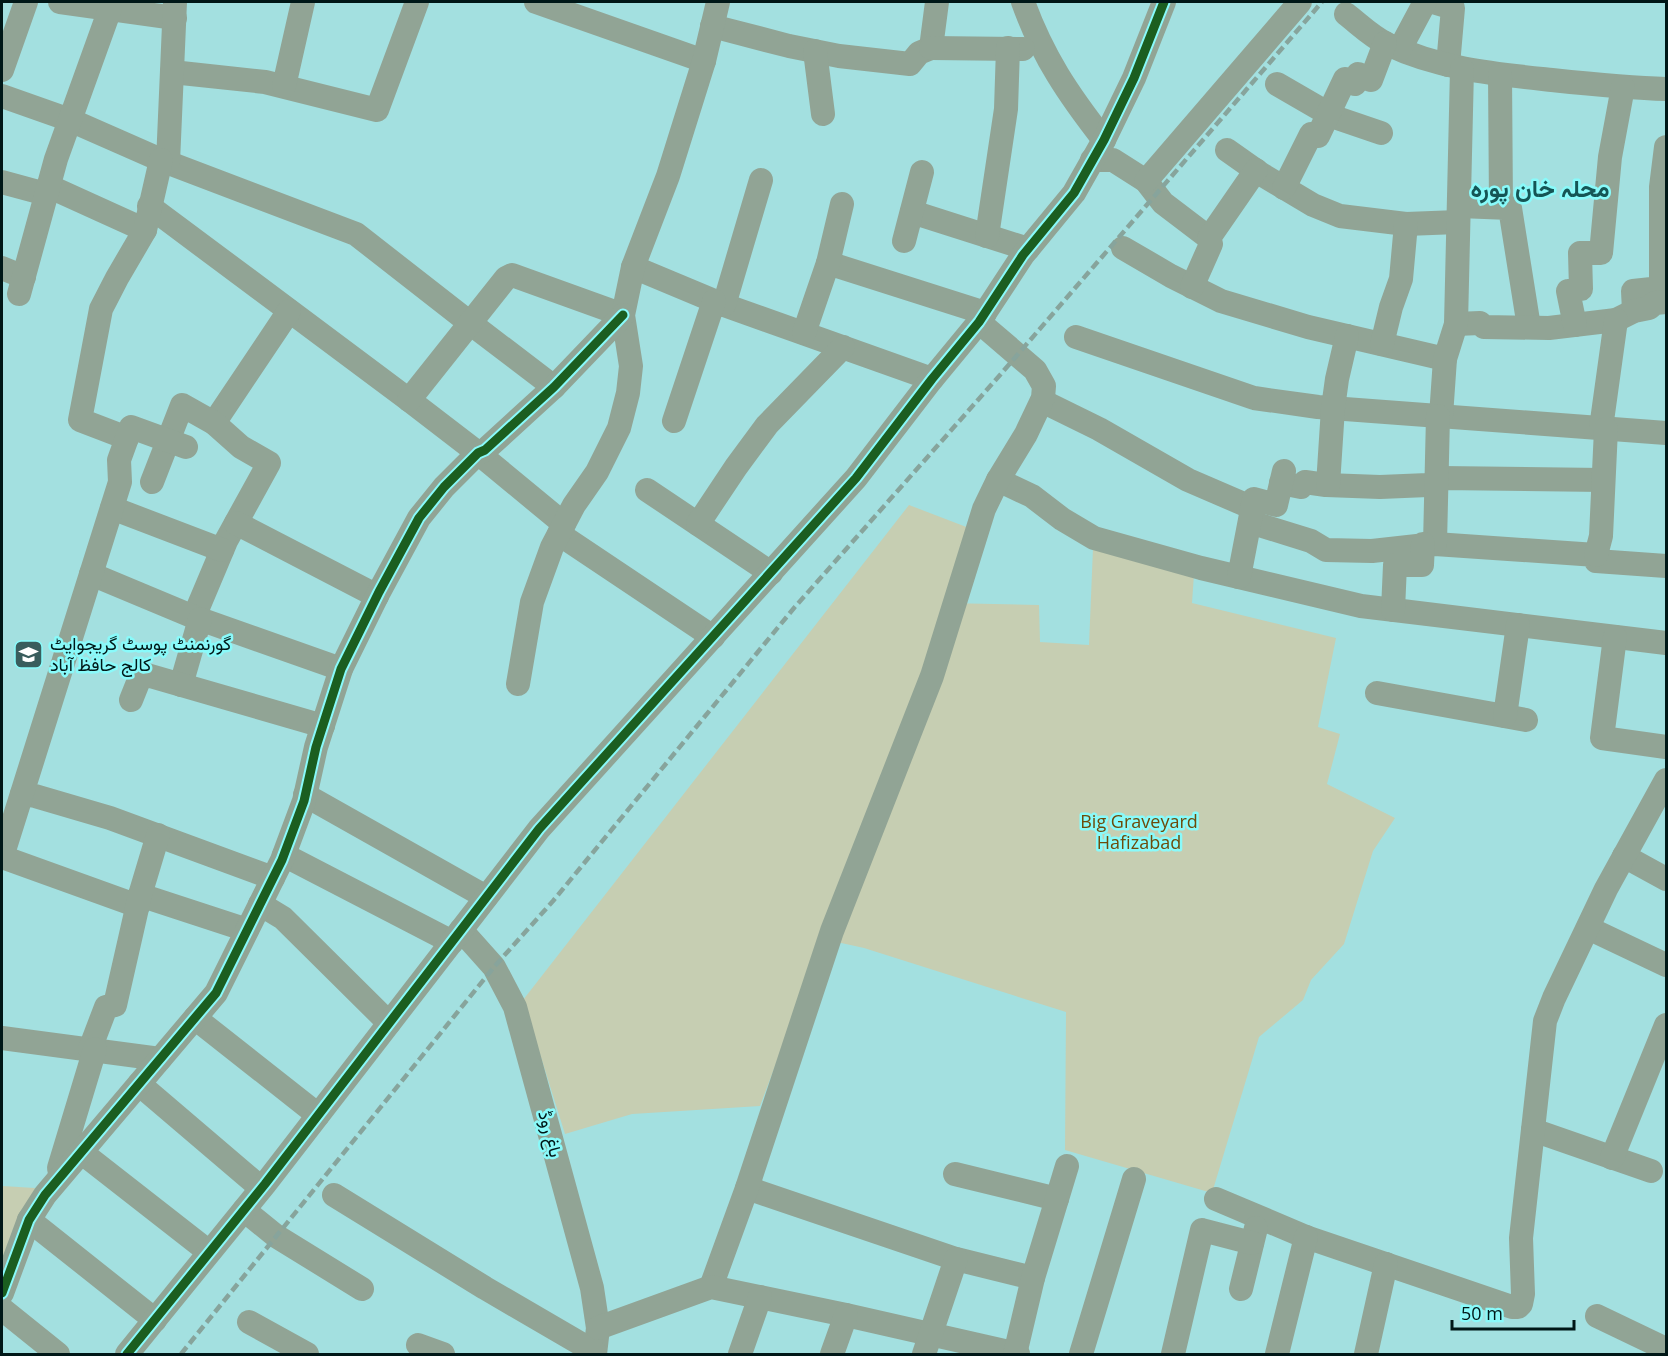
<svg xmlns="http://www.w3.org/2000/svg" width="1668" height="1356" viewBox="0 0 1668 1356" font-family="'Open Sans',Vazirmatn,sans-serif">
<style>
.green{fill:#c6ceb2}
.lines{fill:none;stroke-linecap:round;stroke-linejoin:round}
.minor{stroke:#91a495;stroke-width:24}
.rail{stroke:#87a49c;stroke-width:4.5;stroke-dasharray:9 4.5;stroke-linecap:butt}
.cycleway-casing{stroke:#89fafa;stroke-width:13}
.cycleway{stroke:#1b5e20;stroke-width:9}
.labels{text-anchor:middle;stroke-width:5;stroke-linejoin:round;paint-order:stroke}
.poi-label{font-size:18px;fill:#001717;stroke:#89fafa;text-anchor:start}
.park-label{font-size:18px;fill:#6e4a0a;stroke:#89fafa}
.street-label{font-size:18px;fill:#001717;stroke:#89fafa}
.district-label{font-size:24px;font-weight:bold;fill:#155555;stroke:#89fafa}
</style>
<rect width="100%" height="100%" fill="#a3e0e0"/>
<g class="green">
<path d="M909 505 969 528 946 603 1039 605 1040 642 1089 645 1093 548 1194 574 1192 603 1336 638 1318 727 1340 734 1327 784 1395 818 1373 851 1344 944 1311 980 1303 1000 1259 1037 1212 1193 1065 1150 1066 1012 864 948 823 939 760 1106 632 1114 565 1134 523 1000Z"/>
<path d="M2 1186 35 1188 2 1275Z"/>
</g>
<g class="lines">
<g class="minor">
<path d="M60 2 175 18"/>
<path d="M536 2 704 61"/>
<path d="M1023 2C1043 57 1068 94 1104 140"/>
<path d="M1433 2 1453 8 1448 65"/>
<path d="M1346 14C1359 24 1372 37 1387 44 1439 69 1495 74 1552 80 1590 84 1628 88 1666 89"/>
<path d="M712 26 789 46 839 56 910 64 919 53 931 48 937 2"/>
<path d="M931 48 1023 49"/>
<path d="M1400 49 1425 2"/>
<path d="M815 51 823 114"/>
<path d="M2 70 26 2"/>
<path d="M172 72 265 82 377 110 417 2"/>
<path d="M1500 75 1501 207"/>
<path d="M1277 84 1334 117 1381 133"/>
<path d="M284 86 303 2"/>
<path d="M2 96 70 120 161 160 356 234 470 323 554 387"/>
<path d="M1227 150 1261 174 1313 205 1340 216 1406 224 1458 222"/>
<path d="M1092 160H1113L1146 181 1163 203 1209 238"/>
<path d="M168 162 175 2"/>
<path d="M1146 181 1300 2"/>
<path d="M2 182 46 194"/>
<path d="M48 186 145 230"/>
<path d="M1284 188 1311 134 1318 136 1345 79 1355 84 1358 74 1371 80 1385 43"/>
<path d="M149 206 409 400 478 453 564 524"/>
<path d="M1459 206 1510 208 1529 327"/>
<path d="M912 212 1028 249"/>
<path d="M987 236 1006 109 1008 48"/>
<path d="M904 241 922 172"/>
<path d="M1123 248 1171 276 1221 301 1308 327 1445 359"/>
<path d="M828 263 985 313"/>
<path d="M633 267 724 305 932 379"/>
<path d="M2 268 24 277"/>
<path d="M1192 287 1211 244 1209 238 1256 170"/>
<path d="M19 294 56 159 110 9"/>
<path d="M724 305 761 180"/>
<path d="M1634 311 1633 291 1661 288V187L1666 147"/>
<path d="M1456 324 1480 323 1484 327 1549 328 1616 320 1634 311 1649 308 1655 303 1666 302"/>
<path d="M1575 325 1568 291 1581 289 1580 253H1601L1610 157 1623 87"/>
<path d="M804 333 828 263 842 204"/>
<path d="M1076 337 1254 398 1318 407 1666 433"/>
<path d="M1382 344 1391 307 1401 279 1406 224"/>
<path d="M409 400 506 278 512 275 623 315"/>
<path d="M1042 401 1099 429 1188 480 1253 508"/>
<path d="M1441 416 1445 359 1456 324 1462 69"/>
<path d="M674 421 714 301"/>
<path d="M214 423 289 311"/>
<path d="M1601 428 1616 320"/>
<path d="M127 438 80 420 101 309 117 278 145 230 161 160"/>
<path d="M998 480 1032 496 1062 519 1094 538 1201 568 1361 606 1666 643"/>
<path d="M152 482 182 405 214 423 241 447 269 463 226 541 194 617"/>
<path d="M1281 483 1301 487 1305 482 1326 485 1380 487 1428 485 1441 478 1603 480"/>
<path d="M1328 485 1333 408 1337 379 1347 336"/>
<path d="M647 490 771 573"/>
<path d="M112 508 222 550"/>
<path d="M1250 522 1311 541 1326 550 1372 551 1435 544 1596 555V561L1666 566"/>
<path d="M236 523 377 596"/>
<path d="M698 524 736 467 767 425 843 347"/>
<path d="M559 534 713 637"/>
<path d="M1435 544 1438 416"/>
<path d="M1596 555 1601 536 1606 429"/>
<path d="M91 574 194 617 341 669"/>
<path d="M1239 577 1254 499 1276 505 1284 471"/>
<path d="M1393 610 1395 565H1422L1423 544"/>
<path d="M1615 637 1602 738 1666 747"/>
<path d="M518 684 532 602 552 547 574 505 597 472 619 428 628 393 631 366 623 315 633 267 668 176 704 61 718 2"/>
<path d="M181 685 200 619"/>
<path d="M1377 693 1526 720"/>
<path d="M131 700 139 680 147 675 323 726"/>
<path d="M1505 716 1518 625"/>
<path d="M22 794 35 796 110 818 273 878"/>
<path d="M305 795 486 897"/>
<path d="M284 855 452 942"/>
<path d="M1624 856 1666 879"/>
<path d="M2 857 120 482 119 460 131 427 186 447"/>
<path d="M2 857 138 906"/>
<path d="M140 895 247 930"/>
<path d="M260 904 283 918 389 1023"/>
<path d="M1588 928 1666 965"/>
<path d="M461 930 494 967 515 1007 592 1288 598 1328 595 1354"/>
<path d="M195 1018 318 1115"/>
<path d="M2 1038 160 1059"/>
<path d="M90 1049 106 1007 115 1005 140 895 158 835"/>
<path d="M139 1084 261 1188"/>
<path d="M1533 1130 1651 1171"/>
<path d="M81 1152 209 1252"/>
<path d="M1612 1158 1666 1025"/>
<path d="M60 1173 59 1168 95 1049"/>
<path d="M955 1174 1057 1199"/>
<path d="M747 1188 956 1259 1033 1278"/>
<path d="M334 1195 485 1288 595 1352"/>
<path d="M1216 1199 1306 1237 1512 1307H1518L1521 1304 1523 1294 1521 1238 1545 1021 1554 998 1606 889 1666 780"/>
<path d="M244 1210 276 1236 362 1289"/>
<path d="M29 1220 155 1320"/>
<path d="M711 1287 747 1188 832 931 932 676 984 509 998 480 1026 434 1043 398 1044 386 1035 370 979 322"/>
<path d="M1241 1289 1256 1228"/>
<path d="M2 1293 29 1220 45 1195 216 993 282 860 304 801 316 747 341 669 379 592 419 518 444 487 478 453 485 450 554 387 623 315"/>
<path d="M2 1309 58 1354"/>
<path d="M1597 1316 1666 1349"/>
<path d="M249 1322 307 1354"/>
<path d="M598 1328 711 1287 846 1315 1018 1354"/>
<path d="M418 1345 443 1354"/>
<path d="M127 1354 265 1184 539 829 856 478 932 379 979 322 1023 255 1074 193 1104 140 1134 78 1164 2"/>
<path d="M740 1354 760 1297"/>
<path d="M832 1354 846 1315"/>
<path d="M924 1354 956 1259"/>
<path d="M1015 1354 1033 1278 1067 1166"/>
<path d="M1081 1354 1134 1179"/>
<path d="M1173 1354 1202 1230 1252 1243"/>
<path d="M1277 1354 1306 1237"/>
<path d="M1366 1354 1386 1264"/>
</g>
<path class="rail" d="M181 1354 494 967 553 901 794 608 1000 375 1322 2"/>
<defs>
<g id="cycleway">
<path d="M2 1293 29 1220 45 1195 216 993 282 860 304 801 316 747 341 669 379 592 419 518 444 487 478 453 485 450 554 387 623 315"/>
<path d="M127 1354 265 1184 539 829 856 478 932 379 979 322 1023 255 1074 193 1104 140 1134 78 1164 2"/>
</g>
</defs>
<use href="#cycleway" class="cycleway-casing"/>
<use href="#cycleway" class="cycleway"/>
</g>
<defs>
<symbol id="university-square" viewBox="-11 -11 22 22"><rect x="-9" y="-9" width="18" height="18" rx="4" fill="#395d5d" stroke="#89fafa"/><path d="M0-5L7-2L0 1L-7-2ZM-4 1L0 2.5L4 1V4Q0 6-4 4Z" fill="#fff"/></symbol>
</defs>
<g fill-rule="evenodd">
<use href="#university-square" x="12" y="638" width="33" height="33"/>
</g>
<g class="labels">
<g class="poi-label">
<text x="50" y="650">گورنمنٹ پوسٹ گریجوایٹ<tspan x="50" dy="21">کالج حافظ آباد</tspan></text>
</g>
<g class="park-label">
<text x="1139" y="828">Big Graveyard<tspan x="1139" dy="21">Hafizabad</tspan></text>
</g>
<g class="street-label">
<text transform="translate(550 1134) rotate(75)" y="6">باغ روڈ</text>
</g>
<g class="district-label">
<text x="1540" y="197">محلہ خان پورہ</text>
</g>
</g>
<rect width="1668" height="1356" fill="none" stroke="#001717" stroke-width="6"/>
<path d="M1452 1320v9h122v-9" fill="none" stroke="#001717" stroke-width="3"/>
<text x="1461" y="1320" font-size="18" fill="#001717" stroke="#89fafa" stroke-width="4.5" paint-order="stroke">50 m</text>
</svg>
